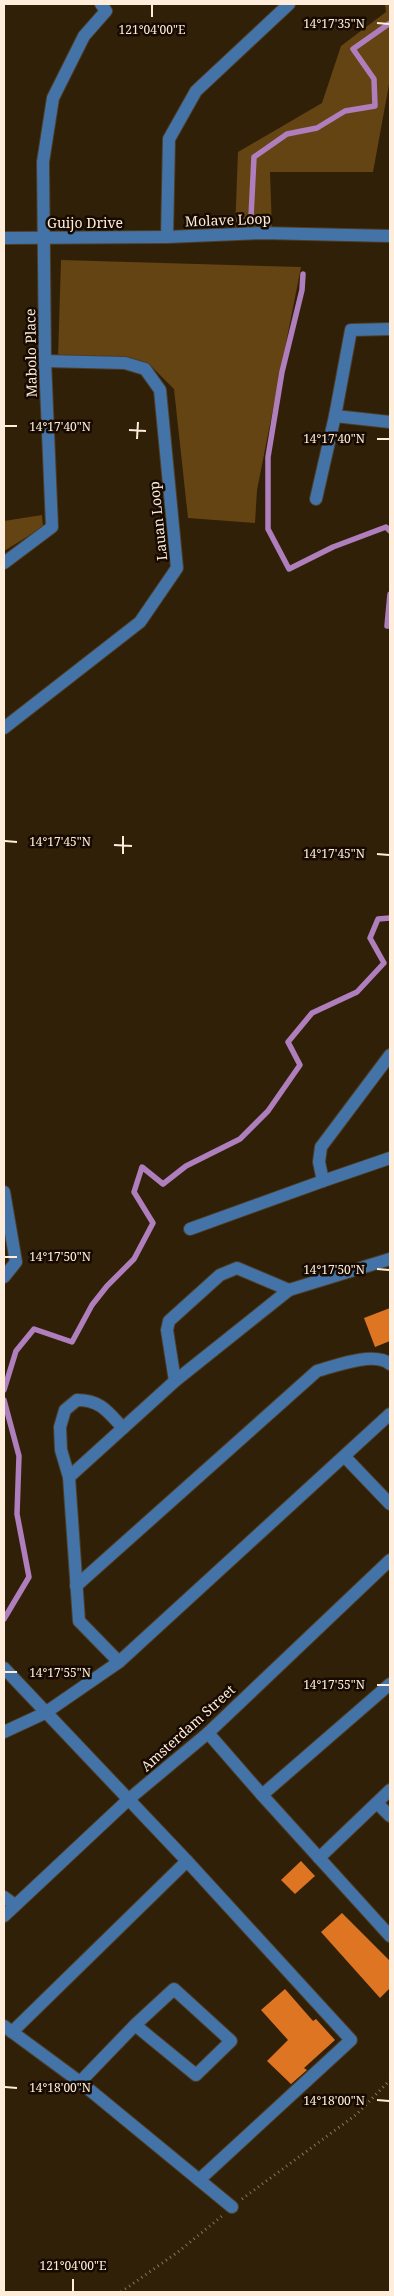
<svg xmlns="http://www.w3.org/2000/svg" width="394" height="2296" viewBox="0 0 394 2296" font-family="'Noto Serif',serif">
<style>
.green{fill:#654413}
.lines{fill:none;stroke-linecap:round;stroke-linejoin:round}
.stream{stroke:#af7ebc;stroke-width:5.5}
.building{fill:#dd7523}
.minor-casing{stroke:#4e3d25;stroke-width:14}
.path{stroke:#877660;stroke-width:3;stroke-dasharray:1 4;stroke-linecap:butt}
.minor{stroke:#4473a8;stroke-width:12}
.ticks{fill:none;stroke:#fdedda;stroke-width:2}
.labels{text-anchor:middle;stroke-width:5;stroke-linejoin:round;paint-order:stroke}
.street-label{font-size:14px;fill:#fdedda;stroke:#170a00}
.ticks-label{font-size:12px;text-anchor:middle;fill:#fdedda;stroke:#170a00;stroke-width:5;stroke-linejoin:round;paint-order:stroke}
</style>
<rect width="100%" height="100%" fill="#312008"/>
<g class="green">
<path d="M385 4H390V79L373 172H270L272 231H235L238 152 322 103 341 46 386 12Z"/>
<path d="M61 260 301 267 257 490 255 523 188 518 174 389 149 364 126 358H58Z"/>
<path d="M42 515 43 527 4 551V521Z"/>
</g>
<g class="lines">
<g class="stream">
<path d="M251 217 254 157 287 134 317 128 345 111 375 106 374 79 353 49 390 23"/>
<path d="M303 274 302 290 282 372 268 457V529L289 569 333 547 386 527 390 531"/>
<path d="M390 594 387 626H390"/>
<path d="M4 1390 16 1351 34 1329 72 1342 92 1305 107 1286 134 1259 153 1223 134 1192 142 1167 163 1184 186 1166 240 1139 268 1111 300 1065 288 1042 312 1013 357 992 384 963 370 938 378 919 390 918"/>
<path d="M4 1400 19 1456 17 1514 29 1577 4 1619"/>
</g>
</g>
<g class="building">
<path d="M390 1308V1341L375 1347 364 1318Z"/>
<path d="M301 1861 315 1876 295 1894 281 1880Z"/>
<path d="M342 1913 390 1961V1988L380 1998 321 1932Z"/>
<path d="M285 1989 313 2021 316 2019 335 2040 304 2068 307 2070 291 2084 267 2061 288 2040 261 2010Z"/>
</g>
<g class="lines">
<defs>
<g id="minor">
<path d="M289 4 196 91 169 139 167 237 262 233 390 236"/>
<path d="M4 238 167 237"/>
<path d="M335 416 390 422"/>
<path d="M316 499 335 416 351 330 390 329"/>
<path d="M4 563 52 527 45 361 43 162 53 98 84 36 106 11 101 4"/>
<path d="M4 728 140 622 177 568 160 390 145 369 125 363 45 361"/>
<path d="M390 1055 321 1147 319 1162 323 1181 390 1158"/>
<path d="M4 1192 16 1262 4 1277"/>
<path d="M190 1229 323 1181"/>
<path d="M175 1381 167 1330 169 1321 220 1275 237 1268 289 1290"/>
<path d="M345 1457 390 1504"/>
<path d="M69 1477 175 1381 289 1290 390 1259"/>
<path d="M76 1586 317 1371C335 1366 374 1351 390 1364"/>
<path d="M119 1662 79 1621 69 1477 61 1450 60 1427 65 1410 77 1400C101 1400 108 1412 123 1428"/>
<path d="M4 1668 187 1861 351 2040 199 2180"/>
<path d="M390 1684 262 1795 390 1936"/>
<path d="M4 1732 45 1713 119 1662 390 1414"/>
<path d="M208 1733 262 1795"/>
<path d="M378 1804 390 1816"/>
<path d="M319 1858 390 1790"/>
<path d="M4 1897 15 1905"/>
<path d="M4 1916 129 1799 208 1733 390 1560"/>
<path d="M4 2026 80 2082 232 2207"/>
<path d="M12 2032 187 1861"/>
<path d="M80 2082 135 2025 174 1989 231 2041 196 2075 135 2025"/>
</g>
</defs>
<use href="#minor" class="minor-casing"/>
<g class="path">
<path d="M242 2199 357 2114 390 2080"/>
<path d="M121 2292 178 2252 222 2216"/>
</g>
<use href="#minor" class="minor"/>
</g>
<path class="ticks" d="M152 17V5M377 23 389 24M5 426H17M129 430 146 431M137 439 138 422M377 439H389M5 841 17 842M114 845 132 846M123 854V836M377 854 389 855M5 1257H17M377 1269 389 1270M5 1672H17M377 1685H389M5 2087 17 2088M377 2100 389 2101M73 2291V2279"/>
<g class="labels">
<g class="street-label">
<text transform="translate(228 220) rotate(-2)" y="5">Molave Loop</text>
<text x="85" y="228">Guijo Drive</text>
<text transform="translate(31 353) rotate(-91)" y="5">Mabolo Place</text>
<text transform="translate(158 521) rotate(-96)" y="5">Lauan Loop</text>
<text transform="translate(188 1728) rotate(-42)" y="5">Amsterdam Street</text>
</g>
</g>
<g class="ticks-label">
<text x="334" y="28">14°17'35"N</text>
<text x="152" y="34">121°04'00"E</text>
<text x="60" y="431">14°17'40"N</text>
<text x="334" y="443">14°17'40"N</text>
<text x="60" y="846">14°17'45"N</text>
<text x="334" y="858">14°17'45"N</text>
<text x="60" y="1261">14°17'50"N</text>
<text x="334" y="1274">14°17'50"N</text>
<text x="60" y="1677">14°17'55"N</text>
<text x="334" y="1689">14°17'55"N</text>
<text x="60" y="2092">14°18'00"N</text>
<text x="334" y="2105">14°18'00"N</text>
<text x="73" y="2270">121°04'00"E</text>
</g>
<rect width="394" height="2296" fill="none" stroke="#fdedda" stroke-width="10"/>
</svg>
